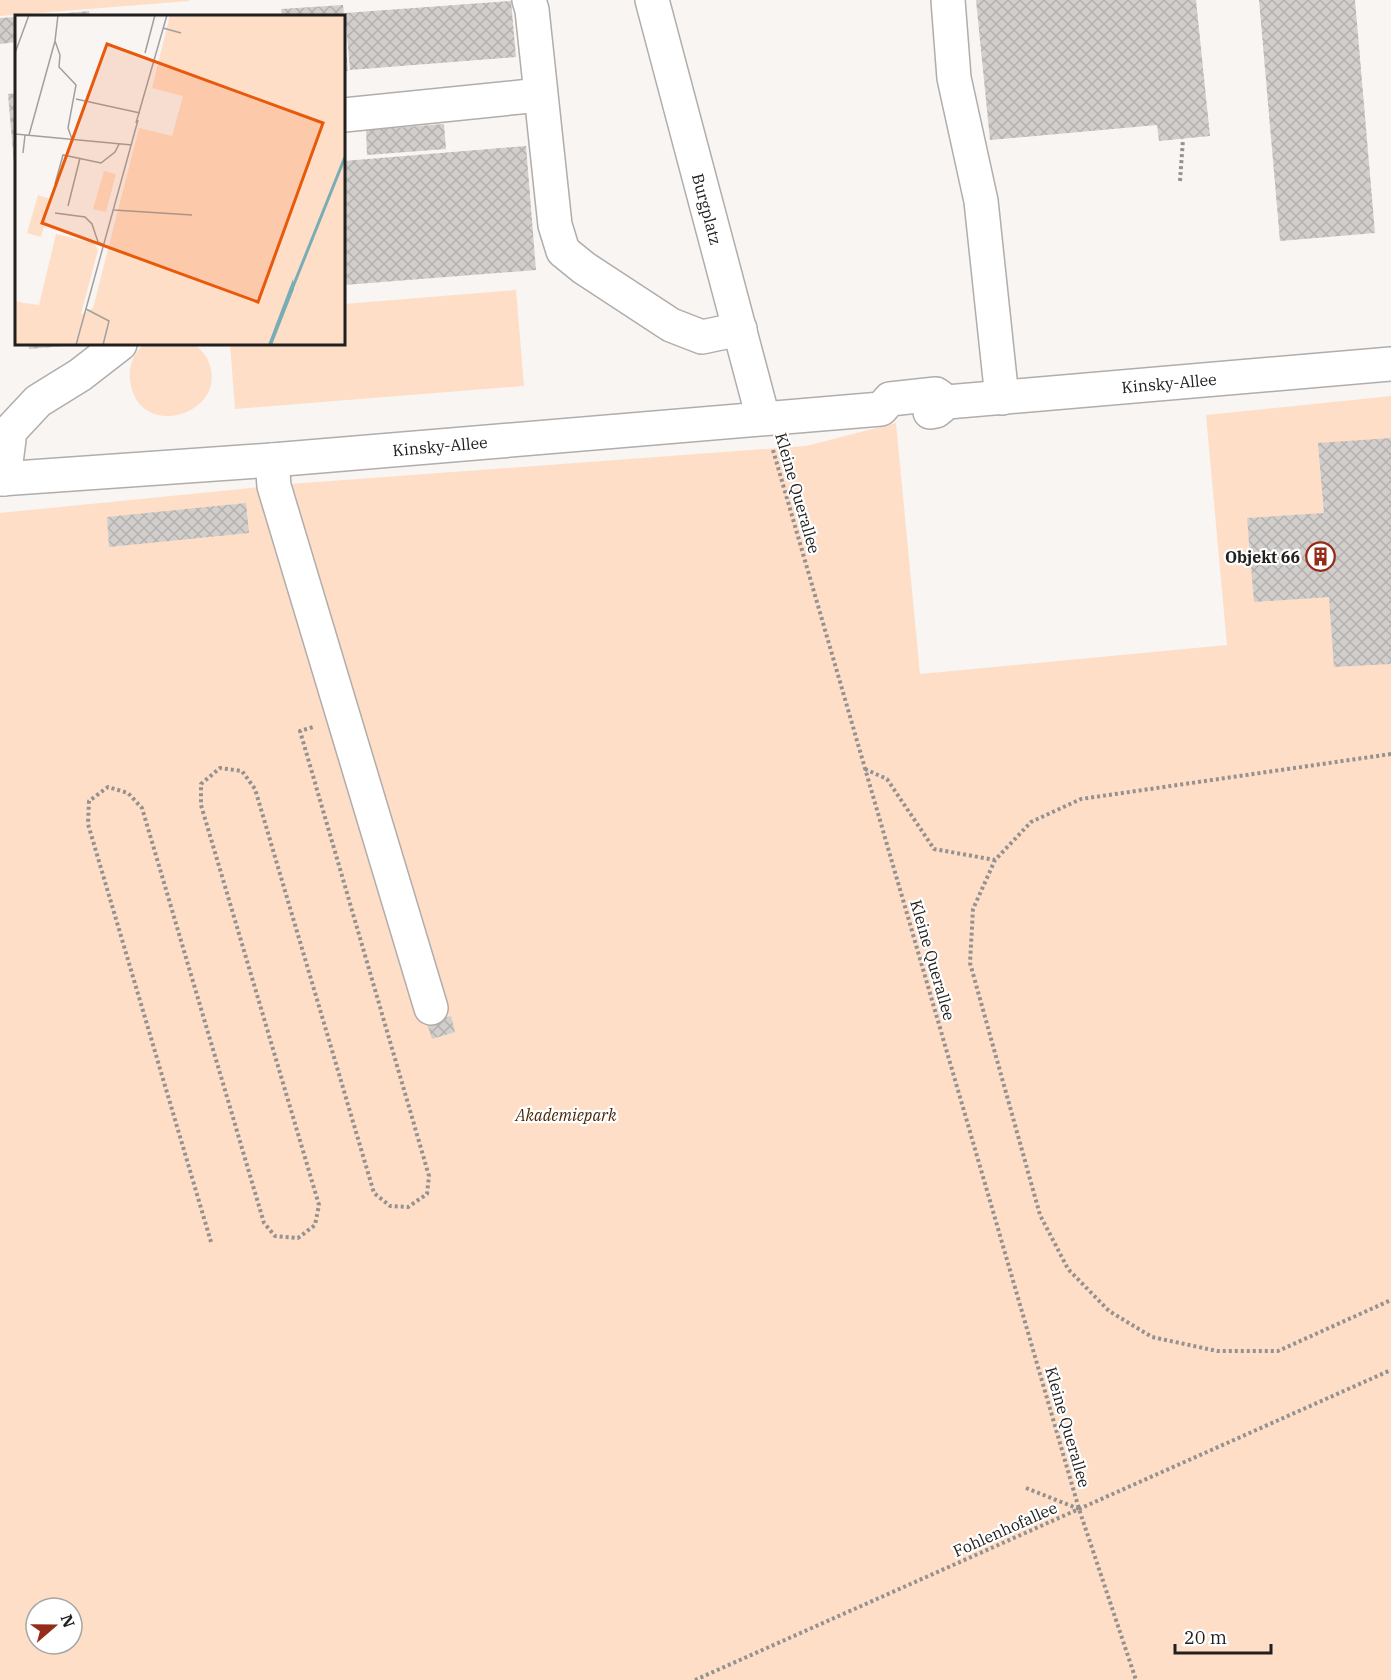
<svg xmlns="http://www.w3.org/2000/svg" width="1391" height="1680" viewBox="0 0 1391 1680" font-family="'IBM Plex Serif',serif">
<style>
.green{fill:#ffdec7;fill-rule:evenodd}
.building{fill:url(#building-cross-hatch)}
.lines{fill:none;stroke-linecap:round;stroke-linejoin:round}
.minor-casing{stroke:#b0adab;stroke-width:36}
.path{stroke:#949290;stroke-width:4;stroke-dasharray:3 3;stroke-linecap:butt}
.minor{stroke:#fff;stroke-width:33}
.labels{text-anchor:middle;stroke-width:4.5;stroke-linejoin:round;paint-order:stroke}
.street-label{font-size:16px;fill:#21201f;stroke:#fff}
.poi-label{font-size:16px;font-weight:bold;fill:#21201f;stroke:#fff;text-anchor:end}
.park-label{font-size:16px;font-style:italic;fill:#492505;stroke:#fff}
.inset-river{fill:none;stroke:#79adb5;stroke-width:3}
.inset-road{fill:none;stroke:#a2a09e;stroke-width:1.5}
.view{fill:#e8590c;fill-opacity:0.15;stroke:#e8590c;stroke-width:3}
.inset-edge{fill:none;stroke:#21201f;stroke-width:3}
</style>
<defs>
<pattern id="building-cross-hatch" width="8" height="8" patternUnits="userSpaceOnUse" patternTransform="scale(1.5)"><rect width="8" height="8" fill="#d1cecc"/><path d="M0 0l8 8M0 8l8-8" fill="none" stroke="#b3b1af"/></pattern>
</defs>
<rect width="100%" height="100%" fill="#f8f5f3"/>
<g class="green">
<path d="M0 0H189V1L0 16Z"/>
<path d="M516 290 524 386 235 409 230 344H344V304Z"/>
<path d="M145 344H195C199 348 204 353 207 358 234 414 137 444 130 380 128 366 134 352 145 344Z"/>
<path d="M1391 396V1680H0V513L290 484 806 446 896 423 920 674 1227 645 1206 415ZM36 1608H72V1644H36Z"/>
</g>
<g class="building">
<path d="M976 0H1196L1210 136 1159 141 1157 125 990 140Z"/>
<path d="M1259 0H1355L1375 233 1280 241Z"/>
<path d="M511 1 516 57 350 70 345 13Z"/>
<path d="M343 5 344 16H282L281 9Z"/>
<path d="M89 11 90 16H47V15Z"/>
<path d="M16 17V42L0 44V18Z"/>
<path d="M344 33H345L348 71H344Z"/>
<path d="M16 93V176H15L8 94Z"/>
<path d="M444 124 446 149 367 155 366 130Z"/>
<path d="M526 146 536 270 344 285V161Z"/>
<path d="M28 344H77V345L29 349Z"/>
<path d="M1391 438V664L1334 667 1329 597 1254 602 1247 518 1324 513 1318 443Z"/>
<path d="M246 503 249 533 109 547 107 517Z"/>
<path d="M451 1016 455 1032 432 1039 427 1023Z"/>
</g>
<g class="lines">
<defs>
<g id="minor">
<path d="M529 0 532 10 555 225 563 251 584 268 671 325 702 337 740 329"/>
<path d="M652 0 763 418"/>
<path d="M948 0 954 78 981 201 1002 398"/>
<path d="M344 115 540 95"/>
<path d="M930 412 936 411 947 402 1391 364"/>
<path d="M272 460 274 486 431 1008"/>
<path d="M0 479 272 460 881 409 890 399 936 394 947 402"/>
<path d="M4 479 10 431 38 401 80 375 120 344"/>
</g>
</defs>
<use href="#minor" class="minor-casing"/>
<g class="path">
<path d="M1180 181 1183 139"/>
<path d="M773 450 1079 1509 1136 1680"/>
<path d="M1391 754 1081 799 1031 822 995 860 973 909 970 963 1040 1215 1068 1269 1109 1311 1152 1337 1217 1351H1278L1391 1300"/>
<path d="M865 769 887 779 934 849 995 860"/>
<path d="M211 1242 88 824 89 801 108 787 128 793 142 808 264 1223 275 1236 298 1238 315 1225 319 1205 201 805V784L220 768 242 771 255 789 374 1193 390 1206 408 1207 427 1194 429 1176 300 731 313 727"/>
<path d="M1026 1488 1079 1509"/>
<path d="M695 1680 1391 1370"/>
</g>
<use href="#minor" class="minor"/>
</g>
<defs>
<symbol id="building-ring" viewBox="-11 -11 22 22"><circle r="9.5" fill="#fff" stroke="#952c1a" stroke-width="1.5"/><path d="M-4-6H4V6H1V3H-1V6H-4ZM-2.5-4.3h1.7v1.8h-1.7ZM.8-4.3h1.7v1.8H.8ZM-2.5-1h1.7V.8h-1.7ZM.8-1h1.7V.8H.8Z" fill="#952c1a"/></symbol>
</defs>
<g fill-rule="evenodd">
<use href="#building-ring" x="1304" y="540" width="33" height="33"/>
</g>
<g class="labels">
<g class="street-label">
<text transform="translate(707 209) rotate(75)" y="6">Burgplatz</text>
<text transform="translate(1169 383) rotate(-5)" y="6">Kinsky-Allee</text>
<text transform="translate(440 446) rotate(-5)" y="6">Kinsky-Allee</text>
<text transform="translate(798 493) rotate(74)" y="6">Kleine Querallee</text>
<text transform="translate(933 960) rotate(74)" y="6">Kleine Querallee</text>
<text transform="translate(1068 1427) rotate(74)" y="6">Kleine Querallee</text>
<text transform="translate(1005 1529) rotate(-24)" y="6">Fohlenhofallee</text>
</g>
<g class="poi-label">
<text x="1300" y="563">Objekt 66</text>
</g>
<g class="park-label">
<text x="566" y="1121">Akademiepark</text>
</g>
</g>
<g transform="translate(15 15)">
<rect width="330" height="330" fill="#f8f5f3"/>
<path d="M41 219 79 228 83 235 66 299 79 306 10 288 24 290Z" fill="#ffdec7"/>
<path d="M155 0H330V330H0V286L66 300 78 293 124 113 157 121 168 81 137 73ZM89 156 101 159 91 197 78 194ZM23 180 36 184 26 222 12 218Z" fill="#ffdec7"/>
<path d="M278 264 279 274 257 330H253Z" fill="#79adb5"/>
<path class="inset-river" d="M275 279 330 142"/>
<path class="inset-road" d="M43 0 40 26 45 40 44 52 61 70 53 113 57 124M148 13 166 18M0 38 14 0M130 38 140 0M61 84 125 98M121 108 152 0M0 119 117 130M14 120 40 26M8 138 10 120M40 169 48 140 86 148 100 137 104 129M53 191 65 143M99 195 177 200M40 198 70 202 77 209 83 227 89 230M71 294 94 306 88 330M61 330 123 105"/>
<path class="view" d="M92 29 308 108 243 287 27 208Z"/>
<rect width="330" height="330" class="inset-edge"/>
</g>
<g transform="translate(54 1626) rotate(70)"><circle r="28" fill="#ffffff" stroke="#a6a6a5" stroke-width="1.5"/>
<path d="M0-4.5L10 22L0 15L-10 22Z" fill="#952c1a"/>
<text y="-9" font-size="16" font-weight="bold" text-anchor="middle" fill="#21201f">N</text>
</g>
<path d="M1175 1644v9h96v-9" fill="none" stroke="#21201f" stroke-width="3"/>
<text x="1184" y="1644" font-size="18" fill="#21201f" stroke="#ffffff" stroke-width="4.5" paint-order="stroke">20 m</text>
</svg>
